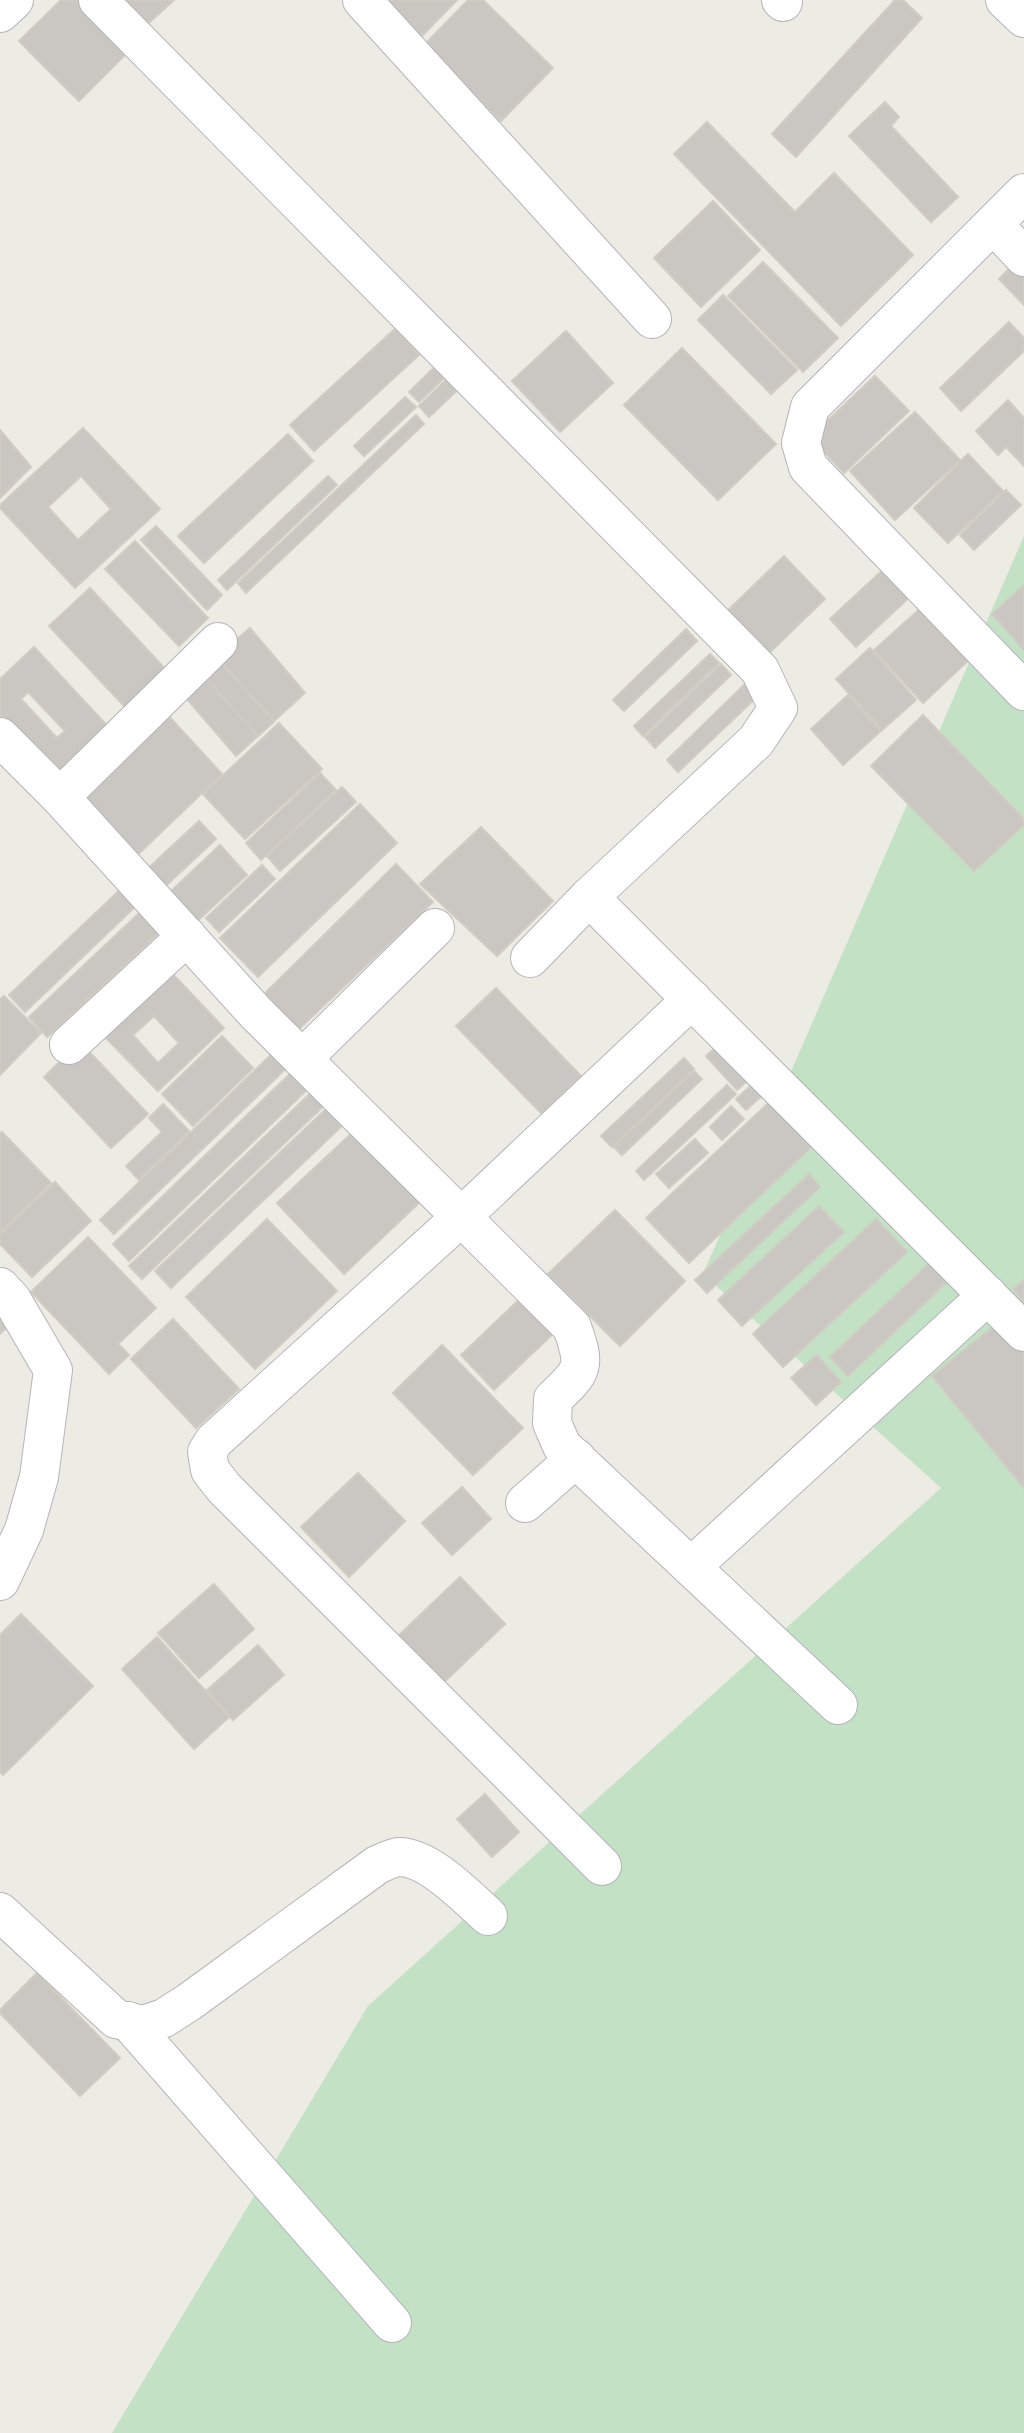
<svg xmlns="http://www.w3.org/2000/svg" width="1024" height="2433" viewBox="0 0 1024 2433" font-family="'Sofia Sans Condensed',sans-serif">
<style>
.green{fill:#c3e1c4}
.building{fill:#cac7c2;stroke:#d0ccc3;stroke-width:2;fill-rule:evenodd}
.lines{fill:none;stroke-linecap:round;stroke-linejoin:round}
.minor-casing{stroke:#b4b5b9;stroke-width:40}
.minor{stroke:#fff;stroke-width:38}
</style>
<rect width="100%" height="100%" fill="#ecebe4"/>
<path class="green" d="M1024 536V2433H112L368 2006 941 1488 703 1274Z"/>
<g class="building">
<path d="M61 0H88L134 46 79 101 19 41Z"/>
<path d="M112 0H174L140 31Z"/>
<path d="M375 0H457L417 41Z"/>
<path d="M468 0H483L553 68 501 121 423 46Z"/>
<path d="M895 0H903L922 18 796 157 772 134Z"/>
<path d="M885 102 899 117 891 126 958 197 931 222 849 136Z"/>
<path d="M707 122 795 212 834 173 913 255 841 326 674 154Z"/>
<path d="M713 201 760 250 701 307 654 258Z"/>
<path d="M763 262 838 338 803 372 728 296Z"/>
<path d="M1012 266 1024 278V305L999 279Z"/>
<path d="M723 295 797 370 771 394 698 320Z"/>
<path d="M1009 322 1024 338V351L961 411 940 388Z"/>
<path d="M395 329 419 355 314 451 290 425Z"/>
<path d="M566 331 613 383 560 432 512 381Z"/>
<path d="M682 348 776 444 718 500 624 405Z"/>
<path d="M439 363 449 373 419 402 409 392Z"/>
<path d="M453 373 464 384 429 417 419 406Z"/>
<path d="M875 376 909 411 844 473 810 437Z"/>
<path d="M405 397 416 407 364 456 354 446Z"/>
<path d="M1008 400 1024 418V466L1006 447 998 455 976 431Z"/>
<path d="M915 412 960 460 895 520 850 471Z"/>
<path d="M416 415 424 424 246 593 238 583Z"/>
<path d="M83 428 160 509 75 588 0 508V505ZM81 476 111 509 78 540 48 507Z"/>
<path d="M0 430 31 467 0 498Z"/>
<path d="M288 434 313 461 204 563 178 536Z"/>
<path d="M968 454 1003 491 948 543 914 508Z"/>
<path d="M328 476 337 485 227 590 218 580Z"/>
<path d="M1006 490 1021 505 974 550 960 535Z"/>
<path d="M156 526 222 595 207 610 141 540Z"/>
<path d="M135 541 208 618 179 646 105 569Z"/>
<path d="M784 556 825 599 765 657 724 614Z"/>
<path d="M888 565 914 593 856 647 830 619Z"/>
<path d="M1024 585V650L992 614Z"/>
<path d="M90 588 167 671 126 708 49 626Z"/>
<path d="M923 606 970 659 923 703 874 650Z"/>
<path d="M250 628 305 693 274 721 216 657Z"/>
<path d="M686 629 697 641 624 711 613 700Z"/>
<path d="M34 647 112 731 53 787 0 730V679ZM28 692 65 731 57 738 21 699Z"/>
<path d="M870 648 916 700 882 730 836 679Z"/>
<path d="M710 654 719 663 643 736 634 726Z"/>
<path d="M216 657 274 722 258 736 200 672Z"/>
<path d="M721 664 731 675 655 748 645 737Z"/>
<path d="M200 672 258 736 236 756 181 692Z"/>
<path d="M749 680 761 693 678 772 667 760Z"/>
<path d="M848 695 881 731 843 765 811 729Z"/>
<path d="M164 711 222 774 130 862 71 797Z"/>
<path d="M923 715 1024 819V825L974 871 871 766Z"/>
<path d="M279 723 322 769 245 839 203 794Z"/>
<path d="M320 773 336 790 261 860 246 843Z"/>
<path d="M342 787 356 802 280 871 267 856Z"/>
<path d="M360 804 397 843 258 977 220 938Z"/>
<path d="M199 821 216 839 159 892 142 874Z"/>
<path d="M481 827 553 901 497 956 420 884Z"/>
<path d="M220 845 247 875 195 923 168 894Z"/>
<path d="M396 864 433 902 298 1030 257 1001Z"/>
<path d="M262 865 275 879 219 932 206 918Z"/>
<path d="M123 887 139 903 25 1012 9 995Z"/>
<path d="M153 900 172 921 47 1037 29 1017Z"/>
<path d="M166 967 224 1028 158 1091 100 1032ZM154 1016 179 1043 158 1063 133 1035Z"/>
<path d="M496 988 581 1076 542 1114 456 1026Z"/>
<path d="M4 996 41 1033 0 1075V999Z"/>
<path d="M222 1036 253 1068 193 1126 162 1094Z"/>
<path d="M80 1042 148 1114 111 1148 44 1077Z"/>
<path d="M282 1044 296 1059 114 1234 100 1220Z"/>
<path d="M716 1047 747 1081 737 1090 706 1056Z"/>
<path d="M684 1058 694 1069 612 1147 601 1136Z"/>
<path d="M295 1069 311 1086 129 1261 113 1244Z"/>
<path d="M694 1071 702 1079 622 1155 614 1147Z"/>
<path d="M755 1082 765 1093 746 1110 736 1099Z"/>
<path d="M727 1085 736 1094 644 1180 636 1171Z"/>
<path d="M318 1086 331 1099 142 1279 129 1266Z"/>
<path d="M780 1092 822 1137 689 1263 646 1218Z"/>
<path d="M163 1104 189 1131 139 1180 126 1166 162 1132 149 1118Z"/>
<path d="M731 1106 744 1119 722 1140 710 1127Z"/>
<path d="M326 1109 342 1126 171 1288 155 1271Z"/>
<path d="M354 1131 421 1201 344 1274 277 1203Z"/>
<path d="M2 1132 51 1183 0 1232V1134Z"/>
<path d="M695 1139 708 1153 669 1188 656 1174Z"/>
<path d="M809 1174 820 1187 707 1293 695 1280Z"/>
<path d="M55 1182 91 1221 32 1277 0 1244V1234Z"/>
<path d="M819 1206 844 1232 742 1326 718 1300Z"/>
<path d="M615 1210 685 1281 620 1346 548 1274Z"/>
<path d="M267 1219 337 1291 255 1369 186 1297Z"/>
<path d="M876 1219 907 1252 783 1367 753 1334Z"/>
<path d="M88 1237 156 1308 118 1344 129 1355 109 1374 31 1292Z"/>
<path d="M935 1258 953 1276 848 1376 830 1357Z"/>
<path d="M1024 1280V1303L1013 1289Z"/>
<path d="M526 1293 559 1328 494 1390 461 1355Z"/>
<path d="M0 1307 14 1321 0 1334Z"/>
<path d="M1004 1318 1024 1342V1488L932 1376Z"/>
<path d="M173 1319 239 1389 196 1428 131 1359Z"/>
<path d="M442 1345 523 1428 473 1475 393 1393Z"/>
<path d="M817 1355 841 1382 816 1405 791 1378Z"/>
<path d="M358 1473 405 1521 349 1577 301 1527Z"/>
<path d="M462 1487 491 1519 452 1555 422 1523Z"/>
<path d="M460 1577 505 1624 442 1684 397 1637Z"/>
<path d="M214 1584 254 1629 199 1678 158 1633Z"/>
<path d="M21 1614 93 1686 3 1775 0 1772V1635Z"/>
<path d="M157 1637 229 1717 194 1749 122 1669Z"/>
<path d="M258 1645 284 1675 233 1720 207 1690Z"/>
<path d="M485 1794 519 1832 492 1857 457 1819Z"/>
<path d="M37 1973 120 2058 80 2096 0 2013V2010Z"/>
</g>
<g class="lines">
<defs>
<g id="minor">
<path d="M98 0 760 670 778 708 756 741 589 897 530 958"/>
<path d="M362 0 652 319"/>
<path d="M781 0 783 2"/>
<path d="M1005 0 1024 18"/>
<path d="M0 13 14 0"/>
<path d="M1024 193 810 407 801 443 808 467 1024 691"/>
<path d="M993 224 1024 257"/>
<path d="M0 737 60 797 256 1013 572 1327C586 1367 584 1370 553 1399L552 1423 562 1446 838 1705"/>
<path d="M60 797 218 642"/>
<path d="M589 897 1024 1332"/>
<path d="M69 1045 187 936"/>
<path d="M302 1059 435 928"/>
<path d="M0 1287 12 1300 53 1370 39 1477 24 1530 0 1581"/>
<path d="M525 1503 576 1458"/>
<path d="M691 1567 988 1295"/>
<path d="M602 1866 224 1488 210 1470 207 1452 214 1441 460 1218 692 999"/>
<path d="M0 1912 116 2019 143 2025 164 2018 189 2002 377 1865C384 1862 391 1858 398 1857 428 1856 467 1897 488 1916"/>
<path d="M128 2021 392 2323"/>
</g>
</defs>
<use href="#minor" class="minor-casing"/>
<use href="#minor" class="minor"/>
</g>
</svg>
